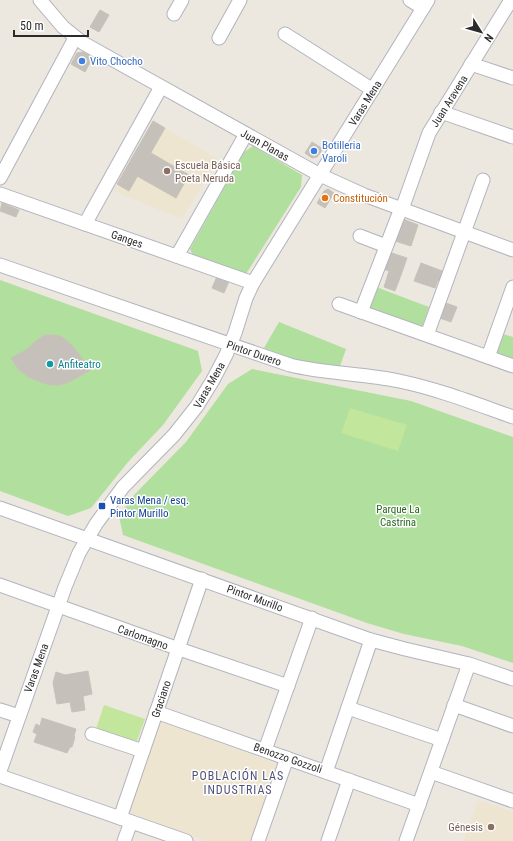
<svg xmlns="http://www.w3.org/2000/svg" width="513" height="841" viewBox="0 0 513 841" font-family="'Roboto Condensed',sans-serif">
<style>
.education{fill:#ede5cf}
.green{fill:#b1df9e}
.pitch{fill:#c2e69b}
.building{fill:#c5c1ba;stroke:#c8c3b8}
.lines{fill:none;stroke-linecap:round;stroke-linejoin:round}
.minor-casing{stroke:#b2b4be;stroke-width:15}
.minor{stroke:#fff;stroke-width:13}
.shop-dot{fill:#3f7fe0;stroke:#fff;stroke-width:1.5}
.education-dot{fill:#8d6e63;stroke:#fff;stroke-width:1.5}
.food-dot{fill:#e8710a;stroke:#fff;stroke-width:1.5}
.culture-dot{fill:#0f9aa8;stroke:#fff;stroke-width:1.5}
.transit-dot{fill:#1a4fb4;stroke:#fff;stroke-width:1.5}
.labels{text-anchor:middle;stroke-width:3;stroke-linejoin:round;paint-order:stroke}
.shop-label{font-size:11px;fill:#366cbe;stroke:#fff;text-anchor:start}
.street-label{font-size:11px;fill:#2b2b2b;stroke:#fff}
.education-label{font-size:11px;fill:#785e54;stroke:#fff;text-anchor:start}
.food-label{font-size:11px;fill:#c56008;stroke:#fff;text-anchor:start}
.culture-label{font-size:11px;fill:#0d838f;stroke:#fff;text-anchor:start}
.transit-label{font-size:11px;fill:#164399;stroke:#fff;text-anchor:start}
.park-label{font-size:11px;fill:#29651f;stroke:#fff}
.neighbourhood-label{font-size:12px;letter-spacing:1px;fill:#4e537a;stroke:#fff}
</style>
<rect width="100%" height="100%" fill="#ece7df"/>
<g class="education">
<path d="M153 121 218 159 182 219 114 191Z"/>
<path d="M157 720 280 765 252 841H206L124 811Z"/>
<path d="M478 800 513 812V841H464Z"/>
</g>
<g class="green">
<path d="M253 146 302 175 301 187 246 274 193 256 190 249 244 152Z"/>
<path d="M0 280 198 351 202 371 163 425 128 462 91 508 68 516 0 491Z"/>
<path d="M376 287 429 307 421 330 368 310Z"/>
<path d="M279 322 346 349 340 366 295 360 264 348Z"/>
<path d="M503 334 513 337V361L495 354Z"/>
<path d="M252 369 411 401 513 437V663L462 646 404 634 367 623 123 535 119 516 134 495 186 442 228 384Z"/>
</g>
<g class="pitch">
<path d="M350 408 407 425 398 451 341 433Z"/>
<path d="M104 705 145 719 136 743 96 729Z"/>
</g>
<g class="building">
<path d="M100 10 109 15 99 32 90 27Z"/>
<path d="M83 52 93 57 85 72 71 64 77 53Z"/>
<path d="M153 121 165 128 129 191 117 184Z"/>
<path d="M312 142 323 149 317 157 312 158 305 153Z"/>
<path d="M151 153 189 175 176 198 137 176Z"/>
<path d="M328 189 334 193 325 208 317 203 324 191Z"/>
<path d="M2 203 19 210 16 217 0 211Z"/>
<path d="M403 219 418 225 411 246 395 241Z"/>
<path d="M389 252 407 258 401 275 383 269Z"/>
<path d="M421 263 445 272 441 282 438 280 435 288 414 281Z"/>
<path d="M389 271 401 275 395 291 384 287Z"/>
<path d="M218 274 230 279 224 293 212 288Z"/>
<path d="M443 302 457 307 451 322 437 317Z"/>
<path d="M45 335H58L65 339 73 346 91 370 69 382 59 385H50L43 383 28 377 19 370 11 358 26 350 36 341Z"/>
<path d="M88 671 92 694 83 696 85 710 72 712 70 702 57 704 53 683 56 672 65 675Z"/>
<path d="M42 718 76 729 74 736 75 737 72 747H70L67 753 34 742 37 734 33 732 36 724 40 726Z"/>
</g>
<g class="lines">
<defs>
<g id="minor">
<path d="M40 0 63 27 83 43 320 175 364 195 513 250"/>
<path d="M410 0 423 8"/>
<path d="M174 14 182 0"/>
<path d="M285 34 373 90"/>
<path d="M219 38 240 0"/>
<path d="M471 64 513 78"/>
<path d="M441 112 513 137"/>
<path d="M0 178 75 38"/>
<path d="M0 194 253 283"/>
<path d="M85 224 161 87"/>
<path d="M360 236 386 246"/>
<path d="M177 256 246 134"/>
<path d="M0 265 290 365C326 374 363 373 399 381 438 389 476 404 513 417"/>
<path d="M339 304 513 366"/>
<path d="M361 312 398 216 402 209 429 133 511 0"/>
<path d="M427 335 483 180"/>
<path d="M488 357 513 287"/>
<path d="M0 508 371 640 405 649 469 664 513 679"/>
<path d="M0 585 179 649 288 686"/>
<path d="M454 705 513 726"/>
<path d="M348 708 442 740"/>
<path d="M0 710 19 716"/>
<path d="M156 712 419 805"/>
<path d="M92 734 143 751"/>
<path d="M265 750 312 618"/>
<path d="M0 771 65 587 79 553 96 524 123 487 174 435 197 406 213 380 226 355 235 333 246 298 253 283 428 0"/>
<path d="M326 772 371 640"/>
<path d="M431 772 513 801"/>
<path d="M0 776 186 841"/>
<path d="M120 818 202 579"/>
<path d="M124 841 131 822"/>
<path d="M258 841 287 758"/>
<path d="M328 841 349 780"/>
<path d="M406 841 469 664"/>
</g>
</defs>
<use href="#minor" class="minor-casing"/>
<use href="#minor" class="minor"/>
</g>
<g class="shop-dot">
<circle cx="82" cy="61" r="4"/>
<circle cx="314" cy="151" r="4"/>
</g>
<g class="education-dot">
<circle cx="167" cy="171" r="4"/>
<circle cx="491" cy="827" r="4"/>
</g>
<circle class="food-dot" cx="325" cy="198" r="4"/>
<circle class="culture-dot" cx="50" cy="364" r="4"/>
<rect class="transit-dot" x="98" y="502" width="8" height="8" rx="2"/>
<g class="labels">
<g class="shop-label">
<text x="90" y="65">Vito Chocho</text>
<text x="322" y="149">Botilleria<tspan x="322" dy="13">Varoli</tspan></text>
</g>
<g class="street-label">
<text transform="translate(449 101) rotate(-58)" y="4">Juan Aravena</text>
<text transform="translate(365 103) rotate(-58)" y="4">Varas Mena</text>
<text transform="translate(265 145) rotate(29)" y="4">Juan Planas</text>
<text transform="translate(127 239) rotate(19)" y="4">Ganges</text>
<text transform="translate(254 353) rotate(19)" y="4">Pintor Durero</text>
<text transform="translate(209 385) rotate(-60)" y="4">Varas Mena</text>
<text transform="translate(255 598) rotate(20)" y="4">Pintor Murillo</text>
<text transform="translate(143 637) rotate(20)" y="4">Carlomagno</text>
<text transform="translate(36 668) rotate(-70)" y="4">Varas Mena</text>
<text transform="translate(161 699) rotate(-71)" y="4">Graciano</text>
<text transform="translate(288 758) rotate(19)" y="4">Benozzo Gozzoli</text>
</g>
<g class="education-label">
<text x="175" y="169">Escuela Básica<tspan x="175" dy="13">Poeta Neruda</tspan></text>
<text x="483" y="831" text-anchor="end">Génesis</text>
</g>
<g class="food-label">
<text x="333" y="202">Constitución</text>
</g>
<g class="culture-label">
<text x="58" y="368">Anfiteatro</text>
</g>
<g class="transit-label">
<text x="110" y="504">Varas Mena / esq.<tspan x="110" dy="13">Pintor Murillo</tspan></text>
</g>
<g class="park-label">
<text x="398" y="513">Parque La<tspan x="398" dy="13">Castrina</tspan></text>
</g>
<g class="neighbourhood-label">
<text x="238" y="780">POBLACIÓN LAS<tspan x="238" dy="14">INDUSTRIAS</tspan></text>
</g>
</g>
<g transform="translate(481 32) rotate(127)" stroke="#ffffff" stroke-width="3" paint-order="stroke">
<path d="M0-3L7 15L0 10L-7 15Z" fill="#2b2b2b"/>
<text y="-6" font-size="11" font-weight="bold" text-anchor="middle" fill="#2b2b2b">N</text>
</g>
<path d="M14 30v6h74v-6" fill="none" stroke="#2b2b2b" stroke-width="2"/>
<text x="20" y="30" font-size="12" fill="#2b2b2b" stroke="#ffffff" stroke-width="3" paint-order="stroke">50 m</text>
</svg>
